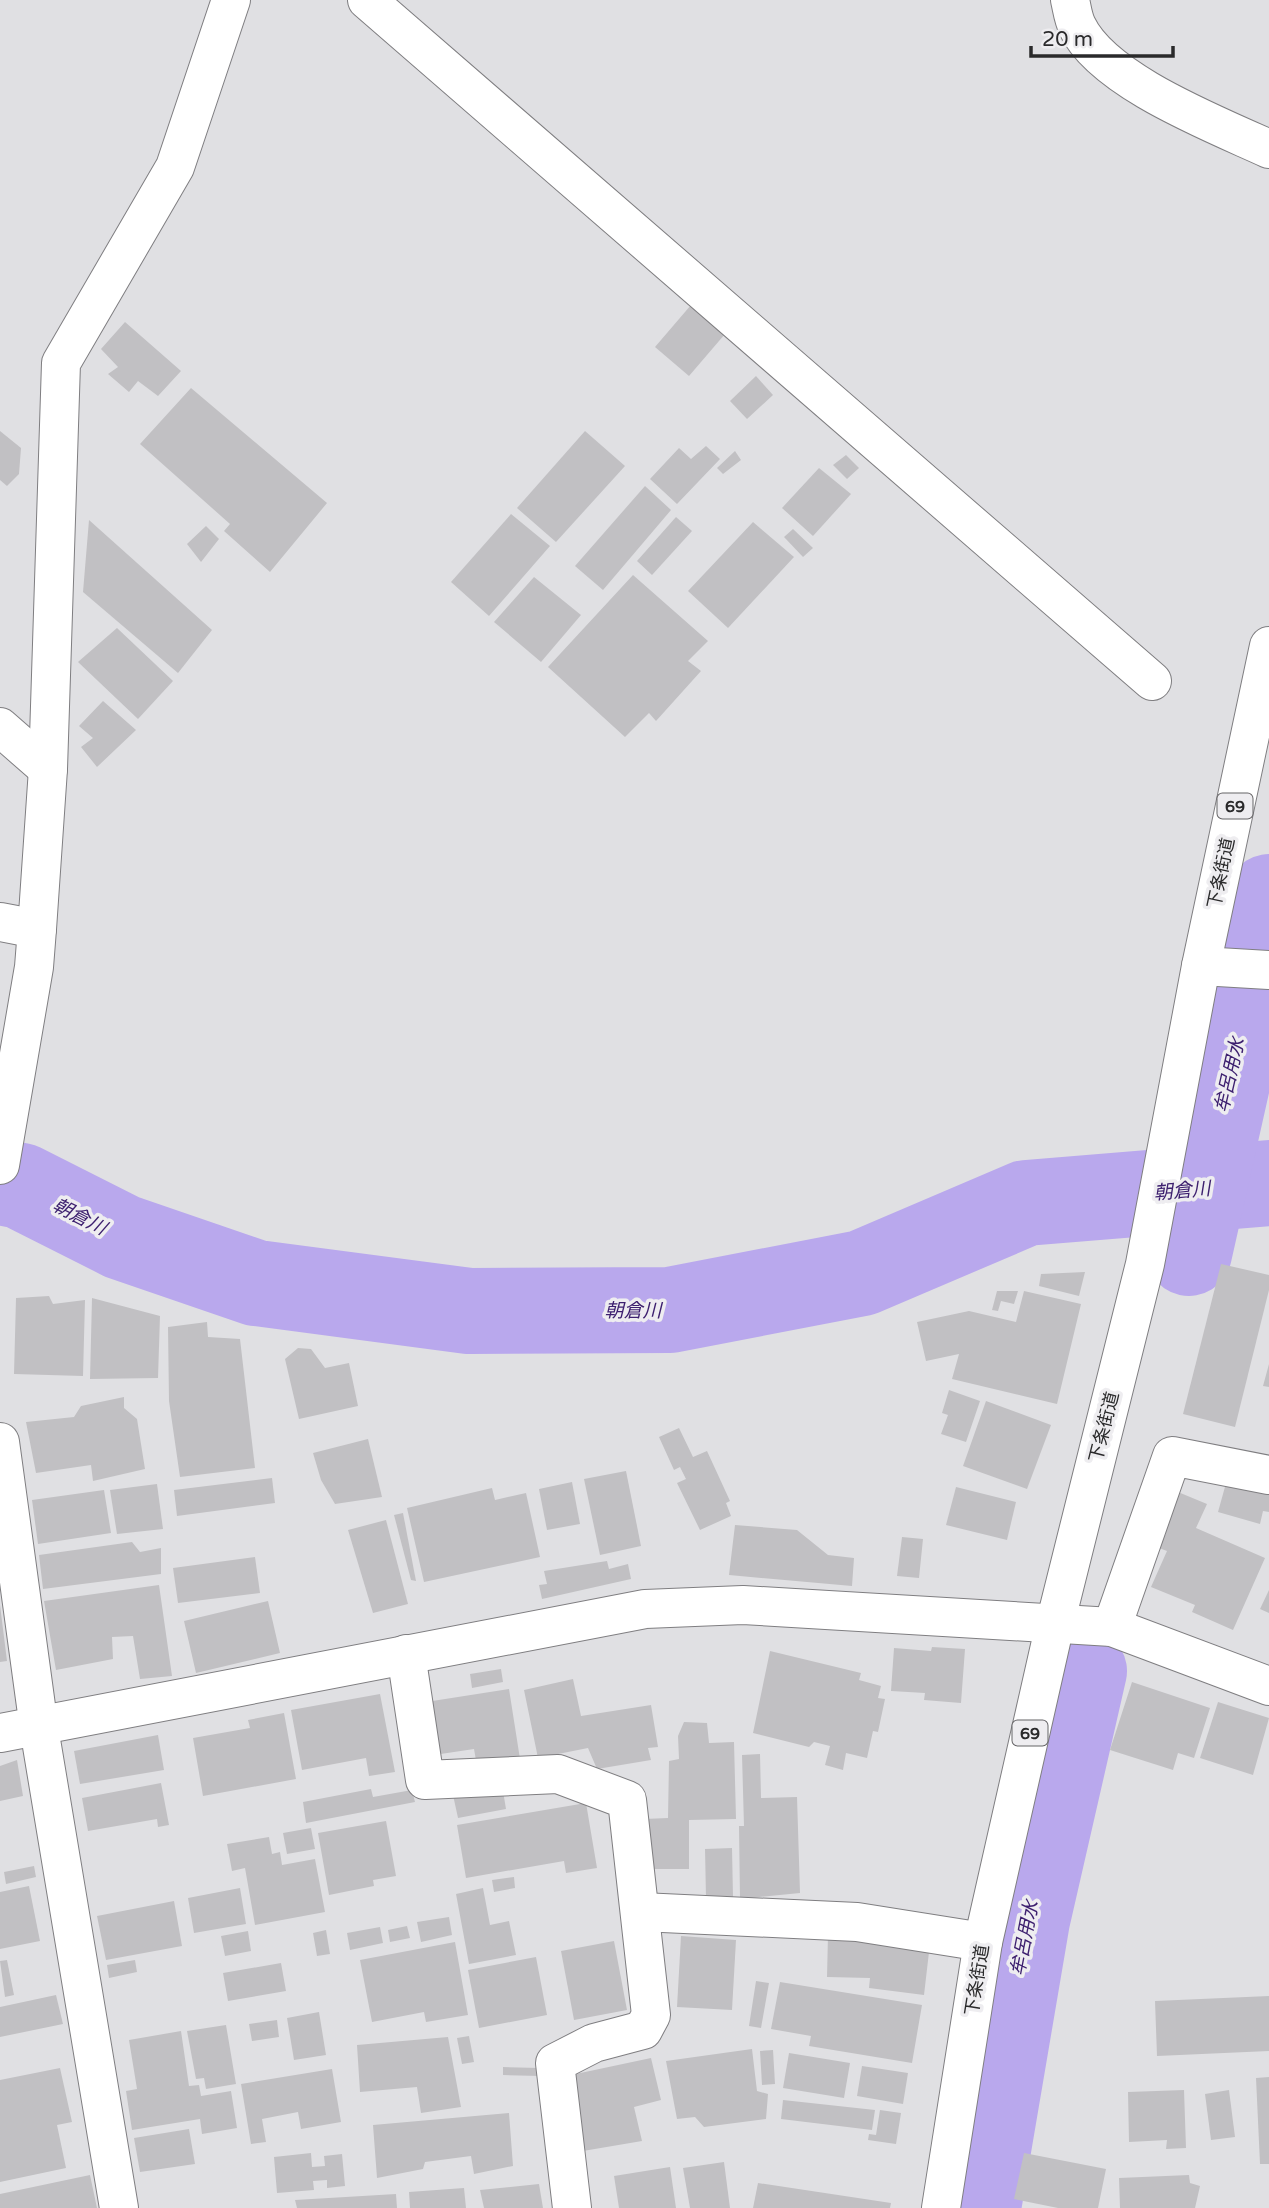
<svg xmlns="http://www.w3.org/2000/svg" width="1269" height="2208" viewBox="0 0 1269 2208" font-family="'Varela Round','Noto Sans JP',sans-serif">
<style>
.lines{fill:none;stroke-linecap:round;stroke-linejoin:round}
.river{stroke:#b9a8ed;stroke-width:86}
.building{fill:#c1c0c3}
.street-casing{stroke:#7f7e81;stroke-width:40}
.primary-casing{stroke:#7f7e81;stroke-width:40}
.street{stroke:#fff;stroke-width:38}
.primary{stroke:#fff;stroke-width:38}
.labels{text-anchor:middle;stroke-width:7;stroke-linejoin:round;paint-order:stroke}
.shield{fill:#eeedf0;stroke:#656466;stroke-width:2}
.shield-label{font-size:16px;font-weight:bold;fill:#2a2a2b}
.street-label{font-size:18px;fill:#2a2a2b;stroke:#eeedf0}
.water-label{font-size:19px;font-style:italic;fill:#3d206f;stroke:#eeedf0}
</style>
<rect width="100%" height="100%" fill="#e0e0e3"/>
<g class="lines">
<g class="river">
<path d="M0 1182 21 1186 122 1237 256 1283 469 1311 670 1310 862 1273 1026 1203 1269 1183"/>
<path d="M1189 1253 1269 897"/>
<path d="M978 2208 1027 1920 1084 1671"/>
</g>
</g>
<g class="building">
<path d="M691 305 725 334 689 376 655 347Z"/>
<path d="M125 322 181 371 158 396 138 381 129 392 108 374 118 367 101 349Z"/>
<path d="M756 376 773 395 747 419 730 401Z"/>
<path d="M191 388 327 503 270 572 224 531 230 524 140 444Z"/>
<path d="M0 431 21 448 19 474 7 486 0 480Z"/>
<path d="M585 431 625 466 556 542 517 508Z"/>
<path d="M706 446 720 459 677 504 650 479 679 448 691 459Z"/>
<path d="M735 451 741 460 723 474 717 468Z"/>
<path d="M846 455 859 468 847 479 833 465Z"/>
<path d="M819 468 851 494 813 536 782 508Z"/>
<path d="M645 486 671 510 603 590 575 566Z"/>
<path d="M511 514 550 546 489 616 451 582Z"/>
<path d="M676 517 692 531 652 575 637 561Z"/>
<path d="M89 520 212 630 178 673 83 592Z"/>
<path d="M753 522 794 557 728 628 688 591Z"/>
<path d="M206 526 219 539 201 562 187 544Z"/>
<path d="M793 529 813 548 803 557 784 537Z"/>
<path d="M633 575 708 641 688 661 701 671 656 721 649 713 625 737 548 667Z"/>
<path d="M534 577 581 615 541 662 494 622Z"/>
<path d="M117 628 173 681 138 719 78 662Z"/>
<path d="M103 701 136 730 97 767 81 747 93 738 79 726Z"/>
<path d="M1221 1264 1269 1275V1290L1235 1427 1183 1414Z"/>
<path d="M1085 1272 1079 1296 1039 1286 1041 1274Z"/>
<path d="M997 1291H1018L1014 1304 1001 1301 998 1311 992 1310Z"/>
<path d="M1024 1291 1081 1304 1057 1404 952 1379 959 1354 926 1361 917 1322 969 1311 1016 1322Z"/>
<path d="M49 1296 53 1304 85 1300 83 1376 14 1374 16 1298Z"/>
<path d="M92 1298 160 1316 158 1378 90 1379Z"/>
<path d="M207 1322 208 1337 240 1339 255 1468 180 1477 169 1401 168 1327Z"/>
<path d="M298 1348 311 1349 325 1368 349 1363 358 1406 299 1419 285 1359Z"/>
<path d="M1269 1364V1387L1263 1386Z"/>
<path d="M949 1390 980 1401 966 1442 941 1434 948 1415 942 1413Z"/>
<path d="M124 1397V1408L137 1419 145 1469 93 1481 91 1465 36 1473 26 1422 74 1417 81 1406Z"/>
<path d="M986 1401 1051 1425 1027 1489 963 1466Z"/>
<path d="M679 1428 693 1457 707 1451 730 1501 726 1503 731 1516 700 1530 677 1483 686 1479 680 1467 674 1470 659 1437Z"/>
<path d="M368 1439 382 1497 335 1504 321 1480 313 1453Z"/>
<path d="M626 1471 641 1546 600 1555 584 1479Z"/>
<path d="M1228 1476 1269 1487V1512L1263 1511 1260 1524 1218 1512Z"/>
<path d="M272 1478 275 1503 177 1516 174 1490Z"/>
<path d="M572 1482 580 1524 547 1530 539 1489Z"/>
<path d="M157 1484 163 1529 117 1534 110 1490Z"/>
<path d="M956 1487 1016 1502 1007 1540 946 1525Z"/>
<path d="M492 1488 495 1500 526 1493 540 1557 424 1582 407 1508Z"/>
<path d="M104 1490 111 1533 38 1544 32 1500Z"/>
<path d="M1178 1492 1207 1504 1196 1528 1265 1558 1233 1630 1192 1612 1195 1605 1151 1587 1167 1551 1159 1548 1166 1533 1161 1531Z"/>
<path d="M403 1513 416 1581 411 1580 394 1515Z"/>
<path d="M386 1520 408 1604 373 1613 348 1530Z"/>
<path d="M735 1525 797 1530 828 1555 854 1558 852 1586 729 1575Z"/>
<path d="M902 1537 923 1539 919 1578 897 1576Z"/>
<path d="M132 1542 140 1552 161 1548V1574L43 1589 39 1555Z"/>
<path d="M255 1557 260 1593 178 1603 173 1568Z"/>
<path d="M607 1561 609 1569 628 1564 631 1579 542 1599 539 1585 547 1584 544 1571Z"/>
<path d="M159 1585 172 1676 140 1679 133 1636 112 1637 113 1659 56 1670 44 1601Z"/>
<path d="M1269 1590V1613L1260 1609Z"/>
<path d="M268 1601 280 1653 196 1673 184 1621Z"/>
<path d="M0 1605 7 1661 0 1662Z"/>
<path d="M932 1647 965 1649 961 1703 924 1700 925 1693 891 1691 894 1648 931 1651Z"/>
<path d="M770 1651 861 1673 859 1680 881 1686 878 1698 885 1699 878 1732 873 1731 867 1758 846 1753 843 1770 825 1765 830 1746 814 1742 809 1747 753 1733Z"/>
<path d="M501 1669 503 1682 472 1688 470 1674Z"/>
<path d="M573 1679 581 1716 651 1705 658 1747 648 1748 651 1760 597 1769 588 1748 538 1758 524 1690Z"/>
<path d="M1132 1682 1210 1708 1194 1758 1178 1753 1173 1770 1110 1750Z"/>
<path d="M509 1689 520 1759 477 1766 474 1749 434 1755 426 1702Z"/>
<path d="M380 1694 395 1772 369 1776 366 1758 302 1770 291 1710Z"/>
<path d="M1218 1702 1269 1718 1253 1775 1200 1758Z"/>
<path d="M284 1713 296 1779 203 1796 193 1738 250 1728 248 1720Z"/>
<path d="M684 1722 707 1723 709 1743 734 1742 736 1819 689 1820V1869H645L644 1819 668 1818 669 1761 679 1759 678 1736Z"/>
<path d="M158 1735 164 1770 80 1784 74 1751Z"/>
<path d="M760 1754 761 1798 797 1797 800 1893 740 1899 739 1826H744L742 1755Z"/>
<path d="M17 1760 23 1796 0 1801V1766Z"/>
<path d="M161 1783 169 1825 158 1827 157 1819 88 1831 82 1798Z"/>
<path d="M371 1789 373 1797 412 1790 415 1802 306 1823 303 1802Z"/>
<path d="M503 1791 506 1809 458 1818 453 1795Z"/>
<path d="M586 1803 597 1868 566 1873 564 1861 466 1878 457 1825Z"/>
<path d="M386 1821 396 1876 373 1880 374 1886 329 1895 318 1833Z"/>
<path d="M311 1828 315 1849 287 1854 283 1833Z"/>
<path d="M269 1837 272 1854 280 1852 282 1865 315 1859 325 1912 255 1925 245 1868 232 1871 227 1844Z"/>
<path d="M732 1848 733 1897 706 1898 705 1849Z"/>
<path d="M34 1866 36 1877 6 1884 4 1872Z"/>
<path d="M514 1877 515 1888 494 1892 492 1880Z"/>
<path d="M29 1886 40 1941 0 1949V1892Z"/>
<path d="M240 1888 246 1924 194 1933 188 1898Z"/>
<path d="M483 1888 490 1925 509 1921 516 1955 469 1964 456 1894Z"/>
<path d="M174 1901 182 1946 106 1960 97 1916Z"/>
<path d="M449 1917 452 1935 421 1942 417 1922Z"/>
<path d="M407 1926 410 1938 390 1942 388 1930Z"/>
<path d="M380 1927 383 1943 350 1950 347 1933Z"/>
<path d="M326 1930 330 1954 317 1956 313 1933Z"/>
<path d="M248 1931 251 1951 225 1956 221 1936Z"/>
<path d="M828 1935 929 1952 924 1995 869 1988 870 1978 827 1977Z"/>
<path d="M681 1936 736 1940 732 2010 677 2007Z"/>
<path d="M614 1941 627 2010 574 2020 561 1951Z"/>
<path d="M455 1942 468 2015 426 2022 424 2012 372 2022 360 1960Z"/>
<path d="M536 1957 547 2015 479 2028 468 1970Z"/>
<path d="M7 1960 14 1995 5 1997 0 1961Z"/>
<path d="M135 1960 137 1972 109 1978 107 1965Z"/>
<path d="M281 1963 286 1991 228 2001 223 1973Z"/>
<path d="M756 1981 769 1983 761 2028 749 2026Z"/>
<path d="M780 1982 922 2005 912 2063 809 2046 811 2036 771 2029Z"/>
<path d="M56 1995 63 2024 0 2037V2007Z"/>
<path d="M1269 1996V2051L1157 2056 1155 2001Z"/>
<path d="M319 2012 326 2055 294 2060 287 2018Z"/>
<path d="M277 2020 279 2037 252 2041 249 2024Z"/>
<path d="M226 2025 236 2084 206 2089 204 2078 196 2079 187 2031Z"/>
<path d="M181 2031 189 2086 199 2085 201 2096 231 2091 237 2128 202 2134 200 2119 132 2130 126 2091 137 2089 129 2040Z"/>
<path d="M469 2036 474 2062 462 2064 457 2038Z"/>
<path d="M448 2037 461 2107 421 2113 417 2087 360 2092 357 2045Z"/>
<path d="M752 2049 757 2091 768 2094 766 2119 704 2127 695 2117 677 2119 666 2061Z"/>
<path d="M773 2050 775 2084 762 2085 760 2051Z"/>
<path d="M789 2053 850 2063 844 2098 783 2088Z"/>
<path d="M651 2058 661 2100 634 2107 642 2141 583 2151 571 2075Z"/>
<path d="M862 2066 908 2073 903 2104 857 2096Z"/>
<path d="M503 2067 540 2068V2076L503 2075Z"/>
<path d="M60 2068 72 2122 57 2125 66 2168 0 2182V2080Z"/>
<path d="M332 2069 341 2122 301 2129 298 2112 262 2119 266 2142 251 2144 241 2084Z"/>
<path d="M1269 2077V2164H1260L1256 2078Z"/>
<path d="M1184 2090 1186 2148 1166 2149 1167 2140 1129 2142 1128 2092Z"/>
<path d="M1229 2090 1235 2137 1211 2140 1205 2094Z"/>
<path d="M783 2100 875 2110 872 2130 781 2119Z"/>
<path d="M880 2110 901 2113 896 2144 868 2140 869 2134 876 2135Z"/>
<path d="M509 2113 513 2166 474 2174 471 2156 425 2162 423 2169 377 2178 373 2125Z"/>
<path d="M189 2129 195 2164 140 2172 134 2138Z"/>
<path d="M311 2153 312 2167 325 2166 324 2156 342 2154 345 2186 327 2188V2180L313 2181 314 2190 277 2193 274 2157Z"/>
<path d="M1024 2153 1106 2169 1098 2208H1058L1014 2199Z"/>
<path d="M724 2162 730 2208H690L683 2168Z"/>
<path d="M670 2167 676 2208H619L614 2176Z"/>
<path d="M90 2175 97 2208H0V2194Z"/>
<path d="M1189 2175 1190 2183 1200 2186 1195 2208H1120L1119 2178Z"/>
<path d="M758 2183 891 2203 890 2208H753Z"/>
<path d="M539 2184 543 2208H484L480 2190Z"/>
<path d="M464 2188 466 2208H410L409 2192Z"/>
<path d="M396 2194 397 2208H297L295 2200Z"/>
</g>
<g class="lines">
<defs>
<g id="street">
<path d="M367 0 1152 681"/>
<path d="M1070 0C1072 8 1073 18 1077 26 1103 81 1215 124 1269 149"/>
<path d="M0 727 48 769"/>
<path d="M0 922 37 929"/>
<path d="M1201 966 1269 970"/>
<path d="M0 1165 34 967 37 929 48 769 61 363 175 167 231 0"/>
<path d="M0 1442 39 1728 119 2208"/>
<path d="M1112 1627 1172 1456 1269 1475"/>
<path d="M406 1654 425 1780 558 1774 627 1800 651 2015 643 2030 594 2043 555 2063 572 2208"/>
<path d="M0 1733 645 1609 743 1605 1112 1627 1269 1686"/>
<path d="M641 1912 857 1922 983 1942"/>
</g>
<path id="primary" d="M941 2208 983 1942 1055 1624 1145 1264 1201 966 1269 646"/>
</defs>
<use href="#street" class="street-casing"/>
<use href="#primary" class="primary-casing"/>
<use href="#street" class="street"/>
<use href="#primary" class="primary"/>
</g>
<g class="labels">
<g class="shield">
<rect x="1217.5" y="793.5" width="35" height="25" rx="5"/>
<rect x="1012.5" y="1720.5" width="35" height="25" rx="5"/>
</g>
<g class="shield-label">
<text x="1235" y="812">69</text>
<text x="1030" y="1739">69</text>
</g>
<g class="street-label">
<text transform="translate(1221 873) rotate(-78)" y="6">下条街道</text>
<text transform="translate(1104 1427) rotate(-76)" y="6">下条街道</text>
<text transform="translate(977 1980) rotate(-81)" y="6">下条街道</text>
</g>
<g class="water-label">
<text transform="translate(1229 1075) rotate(-77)" y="7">牟呂用水</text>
<text transform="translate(1182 1190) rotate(-5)" y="7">朝倉川</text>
<text transform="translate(80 1216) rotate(27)" y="7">朝倉川</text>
<text x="633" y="1317">朝倉川</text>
<text transform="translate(1024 1938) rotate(-79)" y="7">牟呂用水</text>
</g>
</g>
<path d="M1031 46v10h142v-10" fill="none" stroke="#2a2a2b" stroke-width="3.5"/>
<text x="1042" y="46" font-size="21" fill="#2a2a2b" stroke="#eeedf0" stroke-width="5" paint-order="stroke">20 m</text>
</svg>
